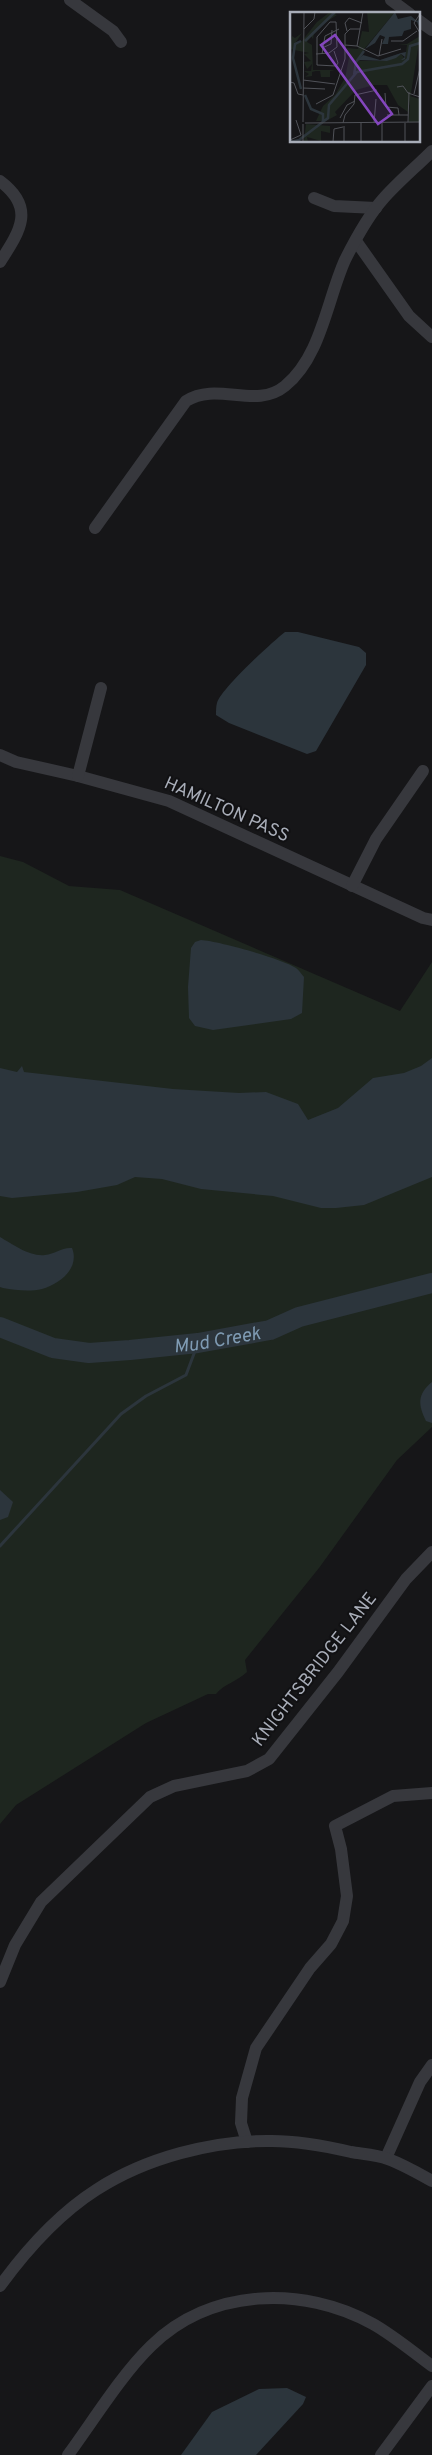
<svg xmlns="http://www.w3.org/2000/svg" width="432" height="2455" viewBox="0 0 432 2455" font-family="Overpass,sans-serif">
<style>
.green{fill:#1e261f}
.water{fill:#2c353c}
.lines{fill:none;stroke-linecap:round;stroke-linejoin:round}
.stream{stroke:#2c353c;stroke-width:3}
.river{stroke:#2c353c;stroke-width:20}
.minor{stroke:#37383d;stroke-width:12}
.labels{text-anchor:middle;stroke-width:4;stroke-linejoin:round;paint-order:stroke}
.street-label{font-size:18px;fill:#a8adb8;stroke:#111113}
.water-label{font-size:19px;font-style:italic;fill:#7f9bb3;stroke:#111113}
.inset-river{fill:none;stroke:#2c353c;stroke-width:2.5}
.inset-road{fill:none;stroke:#505258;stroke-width:1}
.view{fill:#8446be;fill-opacity:0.15;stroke:#8446be;stroke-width:2.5}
.inset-edge{fill:none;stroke:#a8adb8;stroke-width:2.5}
</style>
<rect width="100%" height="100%" fill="#161618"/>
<path class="green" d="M0 856 23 862 69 886 120 890 400 1011 432 962V1427L397 1460 319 1568 245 1660 247 1672C238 1681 224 1684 216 1694H208L146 1723 16 1805 0 1824Z"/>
<g class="water">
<path d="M285 632H298L359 647 366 653V665L316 751 307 754 229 723 216 715C216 711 216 706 217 703 221 689 271 643 285 632Z"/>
<path d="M201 940C218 941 283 959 296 968 299 970 302 975 304 977L302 1013 291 1019 213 1030 195 1026 189 1018 188 987 191 948 195 942Z"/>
<path d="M432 1058V1177L364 1205 336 1208H321L273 1196 201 1189 162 1179 135 1177 117 1185 77 1192 12 1198 0 1196V1068L17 1072 22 1066 24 1072 173 1089 239 1093 266 1092 298 1104 308 1120 338 1108 373 1078 404 1073 421 1066Z"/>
<path d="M0 1237C12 1244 30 1257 45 1255 55 1254 62 1247 72 1248 80 1268 60 1284 42 1289 29 1292 15 1290 3 1288L0 1287Z"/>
<path d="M432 1382V1423L426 1421C418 1405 417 1394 432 1382Z"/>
<path d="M0 1490 13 1502 8 1517 0 1520Z"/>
<path d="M287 2388 306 2397 303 2404 256 2455H181L212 2412 259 2389Z"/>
</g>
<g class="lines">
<path class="stream" d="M0 1546 121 1414 146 1396 186 1375 198 1343"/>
<path class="river" id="s1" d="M0 1327 53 1348 89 1353 130 1350 198 1343 270 1330 299 1317 432 1283"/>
<g class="minor">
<path d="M70 0 113 31 121 42"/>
<path d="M391 0 410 14"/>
<path d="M418 20 432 30"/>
<path d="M0 181C36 208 20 231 0 262"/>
<path d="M314 198 334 206 376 208"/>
<path d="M356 241 409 316 432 337"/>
<path d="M95 528 186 401C217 381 256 410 285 386 321 357 327 300 345 260 355 240 368 216 383 199 398 182 416 167 432 151"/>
<path d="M0 755 16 762 78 776 169 801 423 918 432 920"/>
<path d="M78 776 101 688"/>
<path d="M352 886 376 839 423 771"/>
<path d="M0 1982 15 1945 41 1902 150 1797 174 1786 247 1771 269 1759 338 1672 406 1579 432 1552"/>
<path d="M247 2142 241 2123 242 2098 256 2048 310 1968 331 1944 343 1921 347 1896 341 1849 335 1826 393 1796 432 1793"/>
<path d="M386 2158 420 2082 432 2065"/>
<path d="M0 2286C27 2249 57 2215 96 2190 145 2158 213 2140 272 2141 299 2141 325 2146 351 2152 363 2154 377 2155 388 2159 404 2165 418 2173 432 2181"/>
<path d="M68 2455C93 2421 122 2374 151 2346 210 2288 303 2285 373 2324 394 2336 413 2352 432 2366"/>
<path d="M381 2455 432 2386"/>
</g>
</g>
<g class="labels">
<g class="street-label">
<text transform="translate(227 809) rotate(24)" y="6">HAMILTON PASS</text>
<text transform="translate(314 1669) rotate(-52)" y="6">KNIGHTSBRIDGE LANE</text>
</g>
<g class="water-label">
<text dy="7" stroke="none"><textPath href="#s1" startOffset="222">Mud Creek</textPath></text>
</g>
</g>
<g transform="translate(290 12)">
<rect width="130" height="130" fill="#161618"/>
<path d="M40 0 47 3 33 12 24 21 23 27 21 24 17 30 22 33 23 58H45L40 59V65H31L30 59H26L22 60V64L15 65 19 62 14 59H21L22 52 17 57 14 50 21 49 14 42 19 41 0 37 2 24 5 26 12 21 6 30 12 29 27 10ZM77 0H105L75 36 70 49H97L111 42 115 47 117 33 108 32H117L130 24 118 100 108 93 97 73H84L66 78 45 100 47 103 36 109H26L33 94 45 83 55 66 60 41 56 36 68 37 72 19 79 20ZM120 84 130 87V110H119ZM16 112 40 114V121L31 119V129L17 125 18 130 14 129Z" fill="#1e261f"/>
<path d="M105 0 108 7 121 4 127 9 130 6V17L127 10 121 8V17L114 19 112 24 99 25 98 32H92L95 25 90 23 85 31 75 37ZM111 41 116 40 115 47 112 48H111L115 45 111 42 106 46 97 49 68 48 73 43 90 48Z" fill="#2c353c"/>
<path class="inset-river" d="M15 29 45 0M64 63 66 50 74 39M11 77 3 46 5 32 11 29M15 83 21 97 33 102V110M0 130 9 128 38 106 39 93 67 60 112 52 118 47 120 34 130 31"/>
<path class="inset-road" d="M130 2 124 11 130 21M14 17 24 7 25 0M57 19 55 11 59 6 72 11M101 29H113L127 19M55 33 67 34 88 44 111 37M67 34 73 0M32 36 41 32 42 18M44 39 48 51 46 54 27 53V25L40 10H46M26 42 39 41 47 35 46 10M32 42 35 24 49 17M89 44 92 27M13 68 45 72M0 70 4 71 8 82 13 83M107 75 113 74 118 81 130 85M13 76 35 77M95 81 96 95 108 96 109 103M124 82 130 56M26 92 43 83 55 47V22L60 17H70M97 103H118M50 106 57 93 65 89M13 110 14 0M118 110 119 80M15 111 130 110M53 111 55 103 64 92 65 83 87 78M84 111 86 87M92 111V130M13 112V130M54 114V130M0 128 11 123 6 108M43 130 44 117 53 115M71 130V111M115 130V111"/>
<path class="view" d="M45 23 102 102 88 112 31 33Z"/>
<rect width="130" height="130" class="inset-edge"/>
</g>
</svg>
